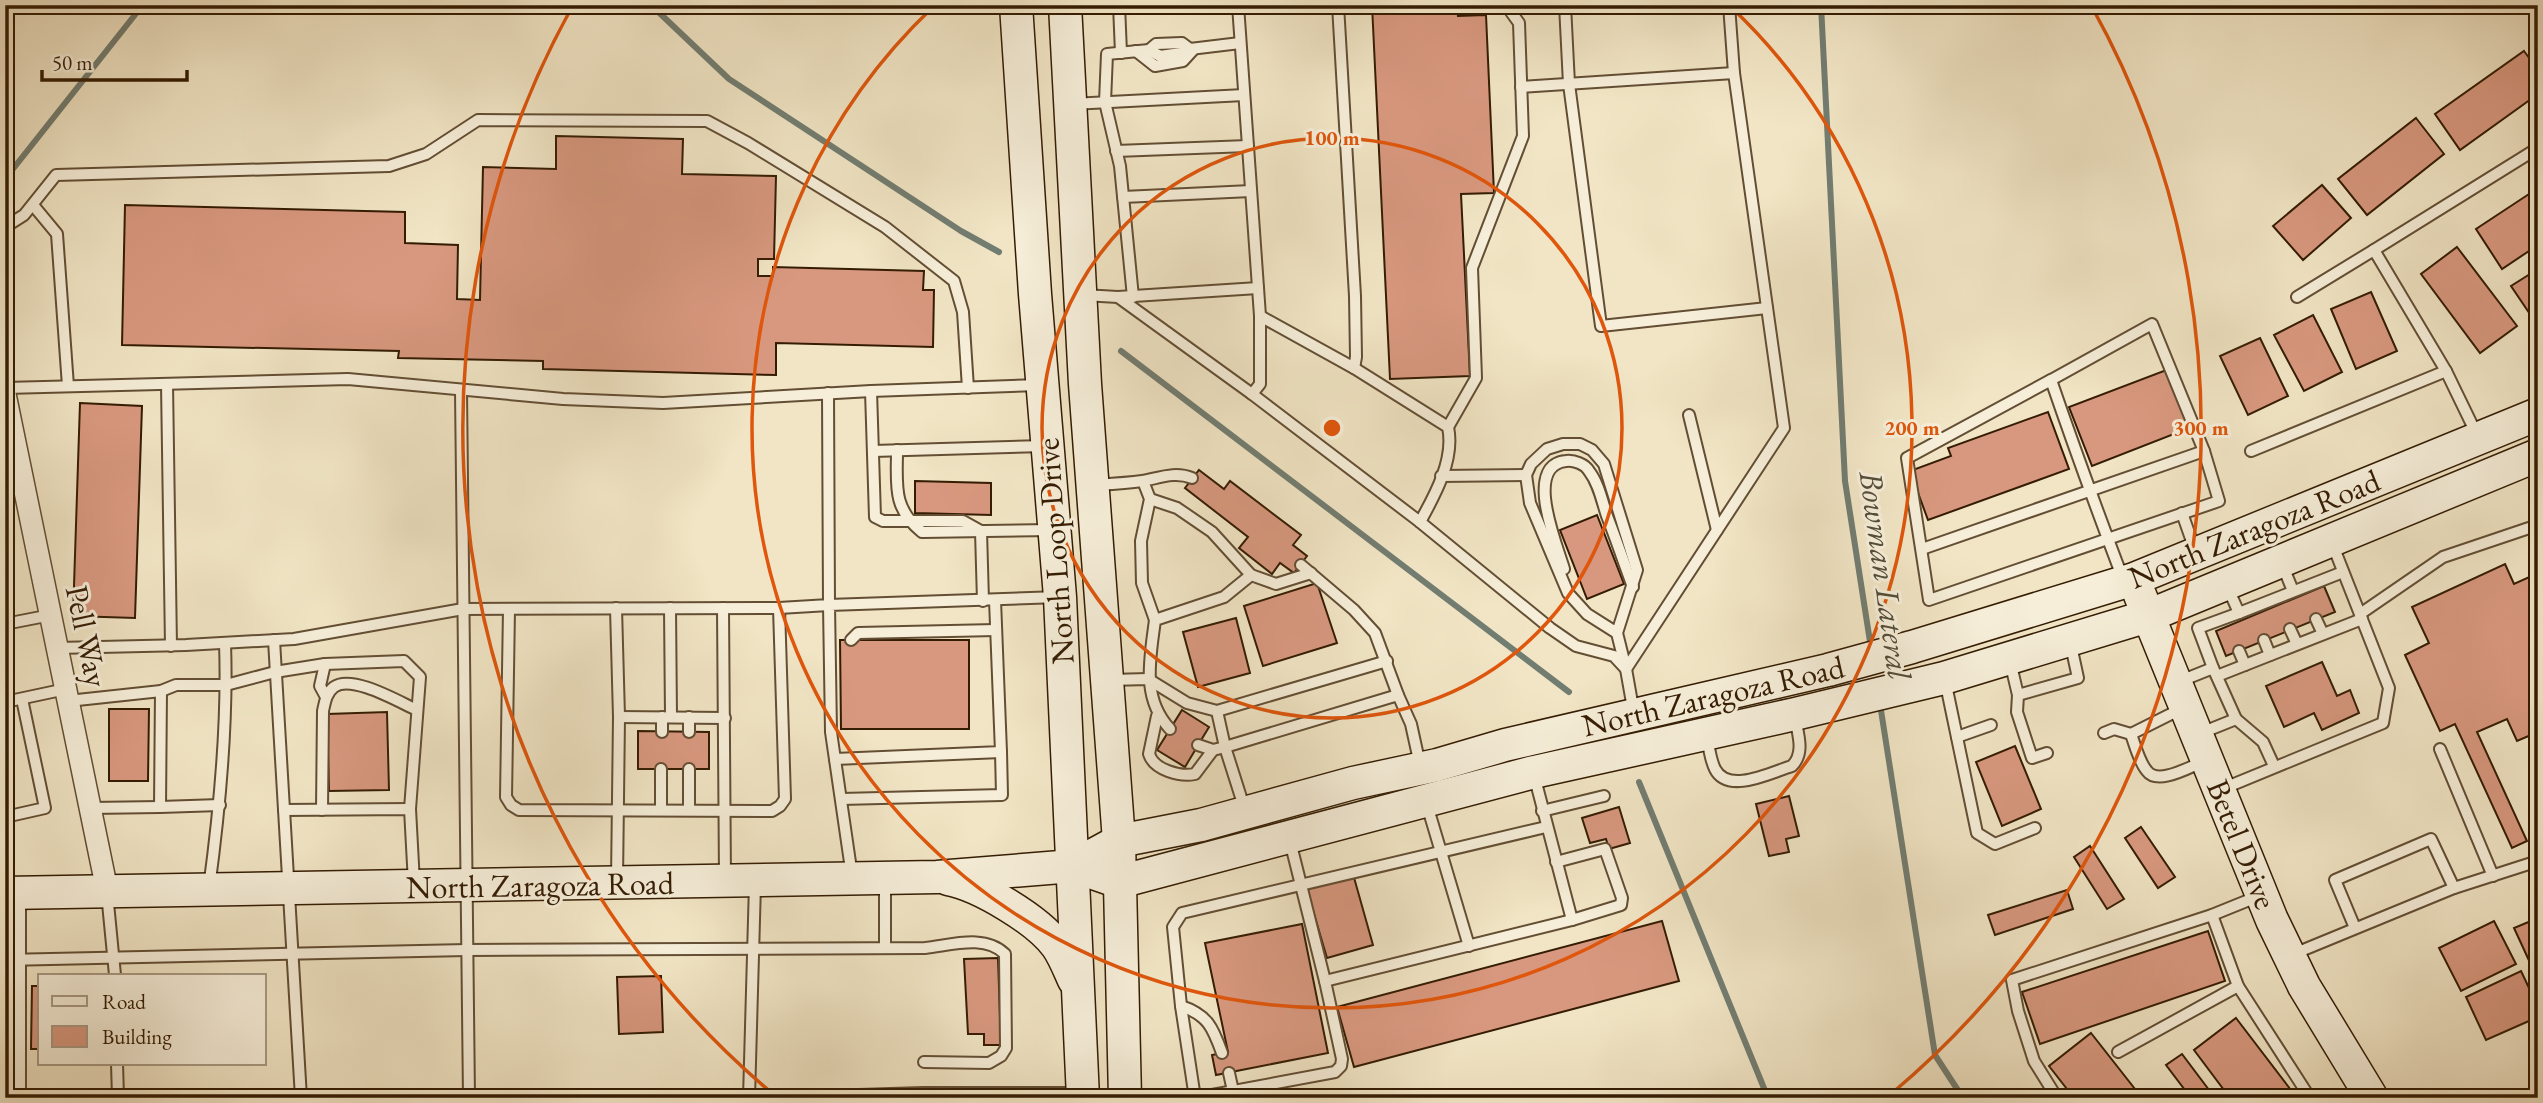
<svg xmlns="http://www.w3.org/2000/svg" width="2543" height="1103" viewBox="0 0 2543 1103" font-family="'EB Garamond',serif">
<style>
.lines{fill:none;stroke-linecap:round;stroke-linejoin:round}
.stream{stroke:#727d71;stroke-width:6}
.building{fill:#d8987f;stroke:#341c03;stroke-width:2}
.lane-casing{stroke:#634e34;stroke-width:14}
.street-casing{stroke:#634e34;stroke-width:24}
.secondary-casing{stroke:#341c03;stroke-width:35}
.lane{stroke:#f6eed9;stroke-width:10}
.street{stroke:#f6eed9;stroke-width:21}
.secondary{stroke:#f6eed9;stroke-width:32}
.ring{fill:none;stroke:#df560c;stroke-width:3.5}
.labels{text-anchor:middle;stroke-width:6;stroke-linejoin:round;paint-order:stroke}
.street-label{font-size:32px;fill:#341c03;stroke:#f6eed9}
.water-label{font-size:33px;font-style:italic;fill:#534d3a;stroke:#f6eed9}
.centre{fill:#df560c;stroke:#f6eed9;stroke-width:3.5}
.ring-label{font-size:21px;text-anchor:middle;font-weight:bold;fill:#df560c;stroke:#f6eed9;stroke-width:6;stroke-linejoin:round;paint-order:stroke}
</style>
<rect width="100%" height="100%" fill="#f1e5c5"/>
<filter id="stains"><feTurbulence type="fractalNoise" baseFrequency=".00286" numOctaves="4"/><feColorMatrix values="0 0 0 0 .2 0 0 0 0 .09 0 0 0 0 .02 0 0 0 .5 -.17"/></filter>
<radialGradient id="worn" r=".72"><stop offset=".6" stop-color="#630" stop-opacity="0"/><stop offset="1" stop-color="#630" stop-opacity=".3"/></radialGradient>
<g class="lines">
<g class="stream">
<path d="M651 5 729 79 961 231 999 252"/>
<path d="M1821 5 1845 481 1871 648"/>
<path d="M5 179 138 11 146 5"/>
<path d="M1121 351 1569 692"/>
<path d="M1880 704 1935 1055 1963 1098"/>
<path d="M1639 782 1768 1098"/>
</g>
</g>
<g class="building">
<path d="M1372 5H1457L1458 16 1486 15 1494 193 1461 194 1470 376 1390 379Z"/>
<path d="M2524 51 2538 70V94L2460 150 2435 114Z"/>
<path d="M2416 118 2444 154 2367 215 2338 179Z"/>
<path d="M556 136 683 139 682 174 776 176 774 259H758V276H773V267L924 271 923 290H934L933 347 776 343V375L543 369V361L398 358 399 351 122 345 125 205 405 212V243L458 245 457 299 480 300 483 167 556 169Z"/>
<path d="M2322 185 2351 218 2303 260 2273 226Z"/>
<path d="M2529 194 2538 207V245L2502 269 2476 229Z"/>
<path d="M2457 247 2517 326 2480 353 2421 274Z"/>
<path d="M2538 269V321L2536 323 2511 286Z"/>
<path d="M2371 292 2397 351 2356 369 2331 309Z"/>
<path d="M2313 315 2342 372 2304 391 2274 335Z"/>
<path d="M2260 338 2288 396 2248 415 2220 356Z"/>
<path d="M2169 369 2192 427 2092 466 2069 407Z"/>
<path d="M80 403 142 406 135 618 73 616Z"/>
<path d="M2048 412 2069 469 1928 520 1910 471 1951 456 1948 448Z"/>
<path d="M1199 470 1224 489 1230 481 1301 535 1293 545 1307 556 1294 573 1280 563 1272 574 1239 548 1248 537 1185 488Z"/>
<path d="M915 481 991 483V515L915 513Z"/>
<path d="M1597 515 1624 584 1587 599 1560 530Z"/>
<path d="M2505 564 2514 584 2536 574 2538 578V635L2533 637 2538 647V732L2517 741 2507 719 2477 732 2527 841 2512 848 2455 724 2440 731 2405 655 2429 643 2412 607Z"/>
<path d="M1317 583 1337 643 1263 666 1244 606Z"/>
<path d="M2324 586 2335 612 2226 656 2216 631Z"/>
<path d="M1236 618 1250 673 1198 687 1183 632Z"/>
<path d="M840 640H969V729H841Z"/>
<path d="M2322 662 2337 696 2350 690 2359 713 2322 730 2314 713 2284 727 2266 686Z"/>
<path d="M109 709H149L148 781H109Z"/>
<path d="M1182 710 1209 727 1185 767 1157 750Z"/>
<path d="M387 712 389 790 329 791 327 714Z"/>
<path d="M638 731 709 732V769H638Z"/>
<path d="M2015 746 2041 809 2002 826 1976 762Z"/>
<path d="M1789 796 1799 836 1786 839 1789 852 1769 856 1756 804Z"/>
<path d="M1619 807 1630 843 1609 849 1606 839 1590 843 1582 818Z"/>
<path d="M2141 827 2175 877 2158 888 2125 838Z"/>
<path d="M2090 846 2124 899 2107 909 2074 857Z"/>
<path d="M1353 874 1373 945 1327 958 1306 887Z"/>
<path d="M2067 890 2073 909 1995 935 1988 915Z"/>
<path d="M2538 918V980L2514 928Z"/>
<path d="M1662 921 1679 981 1354 1067 1337 1007Z"/>
<path d="M2494 921 2516 964 2461 991 2439 948Z"/>
<path d="M1302 924 1328 1053 1216 1075 1212 1055 1228 1052 1205 943Z"/>
<path d="M2208 931 2225 981 2040 1044 2022 992Z"/>
<path d="M998 958 1001 1045H984V1034H968L964 959Z"/>
<path d="M2521 971 2538 1007V1017L2486 1040 2466 997Z"/>
<path d="M661 976 663 1032 619 1034 617 977Z"/>
<path d="M32 986H40V1049H31Z"/>
<path d="M2236 1018 2297 1098H2230L2194 1050Z"/>
<path d="M2091 1033 2142 1098H2074L2049 1066Z"/>
<path d="M2182 1054 2215 1098H2191L2166 1065Z"/>
</g>
<g class="lines">
<defs>
<g id="lane">
<path d="M1119 5 1121 53"/>
<path d="M1565 5 1569 84 1601 326 1767 308"/>
<path d="M1149 50 1156 44 1182 43 1190 49"/>
<path d="M1136 51 1155 66 1183 61 1193 50"/>
<path d="M1521 87 1734 73"/>
<path d="M1072 104 1244 95"/>
<path d="M1116 151 1248 146"/>
<path d="M1123 197 1251 191"/>
<path d="M33 205 57 234 68 386"/>
<path d="M5 227 24 215 56 175 389 166 426 154 478 120 707 121 748 143 885 227 954 281 963 312 968 388"/>
<path d="M1083 295 1118 297 1258 288"/>
<path d="M1118 297 1252 394 1260 384V316L1238 5"/>
<path d="M1133 297 1120 166 1105 102 1107 54 1149 50 1160 56 1181 53 1190 49 1240 43"/>
<path d="M2297 297 2374 250"/>
<path d="M1260 316 1354 368 1356 357 1355 296 1338 5"/>
<path d="M2051 380 2152 324 2204 451"/>
<path d="M167 384 171 646"/>
<path d="M5 388 348 379 563 399 663 403 871 391 1040 385"/>
<path d="M461 391 469 1098"/>
<path d="M871 391 875 517 883 521H963L981 531"/>
<path d="M1252 394 1420 522C1435 495 1455 459 1448 427L1354 368"/>
<path d="M1689 415 1717 530"/>
<path d="M1448 427 1476 378 1472 268 1523 136 1519 23 1506 5"/>
<path d="M2477 435 2446 371 2374 250 2538 148"/>
<path d="M897 450C897 485 892 508 922 532L1052 530"/>
<path d="M873 451 1045 446"/>
<path d="M2251 451 2446 371"/>
<path d="M1441 476 1526 475"/>
<path d="M1143 481 1150 499 1141 541 1142 583 1155 620"/>
<path d="M1096 485C1111 484 1127 483 1142 481 1159 478 1175 471 1192 478"/>
<path d="M1150 499 1177 508 1212 532 1251 575 1276 584 1311 573"/>
<path d="M2182 513 2195 550"/>
<path d="M1420 522 1550 628 1576 646 1614 656 1626 669 1634 714"/>
<path d="M981 531 983 601"/>
<path d="M1922 549 2204 451 2219 501 1929 600 1907 458 2051 380C2074 447 2098 513 2123 579"/>
<path d="M2282 564 2293 591"/>
<path d="M1301 565 1354 610 1375 633 1398 695"/>
<path d="M1564 569C1557 545 1523 465 1566 461 1574 460 1585 464 1589 471 1599 484 1602 501 1607 516 1616 539 1624 563 1633 587"/>
<path d="M2227 586 2239 613 2343 572"/>
<path d="M616 608 619 717 617 880"/>
<path d="M670 608 671 717"/>
<path d="M723 608 725 878"/>
<path d="M509 609 506 797 511 805 519 810 772 811 780 806 785 799 779 608"/>
<path d="M2360 614 2443 557 2532 527 2538 529"/>
<path d="M2316 619 2323 634"/>
<path d="M5 624 51 615"/>
<path d="M2290 629 2297 644"/>
<path d="M1617 633 1587 614 1568 593 1530 503 1526 475 1531 464 1547 449 1563 444H1580L1592 450 1604 464 1637 570 1617 633 1626 669"/>
<path d="M274 640 301 1098"/>
<path d="M851 640 858 633 996 630"/>
<path d="M2264 640 2270 655"/>
<path d="M57 648 186 645 294 639 463 609 779 608 829 605 828 393"/>
<path d="M2239 651 2245 665"/>
<path d="M2010 661 2018 695 2078 678 2070 641"/>
<path d="M325 664 320 686 326 697"/>
<path d="M2213 668 2198 628 2239 613"/>
<path d="M1626 669 1784 428 1734 73 1729 5"/>
<path d="M2217 676 2362 619"/>
<path d="M1110 680 1148 679 1187 703 1217 711 1225 747 1245 810"/>
<path d="M1945 680 1977 833 1995 844 2035 828"/>
<path d="M2178 682 2213 668 2236 719 2263 742 2274 766"/>
<path d="M161 691 160 807 220 805"/>
<path d="M2018 695 2017 712 2032 758 2047 753"/>
<path d="M68 701 161 691 176 685H226L275 672 325 664 404 661 420 677 410 809"/>
<path d="M5 702 66 689"/>
<path d="M2183 708 2131 734C2135 745 2139 762 2147 771 2158 786 2191 766 2205 761"/>
<path d="M1217 711 1387 661"/>
<path d="M1157 716 1149 754C1154 770 1180 777 1195 774L1213 750"/>
<path d="M619 717 725 718"/>
<path d="M662 717V732"/>
<path d="M689 717V732"/>
<path d="M1170 729C1141 698 1150 659 1155 620L1224 597 1251 575"/>
<path d="M2104 733 2114 729 2131 734"/>
<path d="M2201 733 2236 719"/>
<path d="M1707 736C1709 747 1710 759 1715 769 1728 795 1772 772 1792 766 1805 753 1798 734 1795 718"/>
<path d="M1957 737 1991 725"/>
<path d="M1198 745 1213 750 1225 747 1398 695 1411 724 1420 765"/>
<path d="M2440 749 2493 876"/>
<path d="M835 759 1001 752 995 600"/>
<path d="M689 769V809"/>
<path d="M2222 789 2383 723 2389 688 2332 543"/>
<path d="M841 799 1002 795 1001 752"/>
<path d="M1427 805 1469 946"/>
<path d="M90 808 160 807"/>
<path d="M661 809V769"/>
<path d="M284 810 410 809 414 883"/>
<path d="M322 810 323 711C325 702 326 693 334 687 352 674 399 702 417 710"/>
<path d="M1542 811 1604 796"/>
<path d="M5 817 45 808 22 699"/>
<path d="M1290 841 1325 981"/>
<path d="M1556 862 1605 849 1622 898 1621 905 1572 920"/>
<path d="M852 876 831 732 829 605 1059 597"/>
<path d="M885 881V948"/>
<path d="M209 888C220 807 228 725 225 643"/>
<path d="M107 893 115 975"/>
<path d="M2212 915 2238 986 2310 1098"/>
<path d="M2355 928 2335 880 2431 839 2454 888"/>
<path d="M2291 955 2454 888 2538 861"/>
<path d="M5 960 467 950 925 948C952 945 985 934 1005 954L1006 1048 1001 1056 989 1063 924 1062"/>
<path d="M1181 1006C1208 1015 1213 1028 1222 1053"/>
<path d="M2118 1052 2238 986"/>
<path d="M117 1063 118 1098"/>
<path d="M1229 1073 1233 1091"/>
<path d="M20 1098V895"/>
<path d="M749 1098 755 884"/>
<path d="M761 1098 923 1093H1080"/>
<path d="M1195 1098 1181 1006 1173 927 1182 913 1546 827"/>
<path d="M1196 1098 1335 1072 1341 1066 1342 1059 1325 981 1572 920 1534 775"/>
<path d="M2057 1098 2034 1061 2018 1011 2012 980 2212 915 2259 896"/>
</g>
<path id="street" d="M5 394 107 890"/>
<g id="secondary">
<path d="M1016 5 1035 294 1060 597 1083 1098"/>
<path d="M1065 5 1085 384 1119 841 1125 1098"/>
<path d="M2140 595 2272 920 2304 986 2372 1098"/>
<path d="M1073 866 1119 841 1201 825 1353 783 1437 765 1505 745 1828 670 1912 647 2134 579 2538 414"/>
<path d="M948 879C980 885 1038 920 1057 946 1064 956 1069 969 1074 980"/>
<path d="M5 893 937 877 1073 866 1119 882 1534 772 1795 714 1944 678 2148 616 2538 455"/>
</g>
</defs>
<use href="#lane" class="lane-casing"/>
<use href="#street" class="street-casing"/>
<use href="#secondary" class="secondary-casing"/>
<use href="#lane" class="lane"/>
<use href="#street" class="street"/>
<use href="#secondary" class="secondary"/>
</g>
<g class="ring">
<circle cx="1332" cy="428" r="290"/>
<path d="M1731 7A580 580 0 1 1 933 7"/>
<path d="M773 1094A869 869 0 0 1 572 7M2092 7A869 869 0 0 1 1891 1094"/>
</g>
<g class="labels">
<g class="street-label">
<text transform="translate(2254 529) rotate(-22)" y="11">North Zaragoza Road</text>
<text transform="translate(1055 551) rotate(-94)" y="11">North Loop Drive</text>
<text transform="translate(87 636) rotate(78)" y="11">Pell Way</text>
<text transform="translate(1713 696) rotate(-13)" y="11">North Zaragoza Road</text>
<text transform="translate(2242 844) rotate(68)" y="11">Betel Drive</text>
<text transform="translate(540 885) rotate(-1)" y="11">North Zaragoza Road</text>
</g>
<g class="water-label">
<text transform="translate(1886 575) rotate(82)" y="12">Bowman Lateral</text>
</g>
</g>
<circle cx="1332" cy="428" r="10" class="centre"/>
<g class="ring-label">
<text x="1332" y="145">100 m</text>
<text x="1912" y="435">200 m</text>
<text x="2201" y="435">300 m</text>
</g>
<rect width="2543" height="1103" fill="none" stroke="#f1e5c5" stroke-width="28"/>
<rect x="7" y="7" width="2529" height="1089" fill="none" stroke="#341c03" stroke-width="3.5"/>
<rect x="14" y="14" width="2515" height="1075" fill="none" stroke="#341c03" stroke-width="2"/>
<rect x="38" y="974" width="228" height="91" fill="#f6eed9" stroke="#a89a83" stroke-width="2"/>
<rect x="52" y="996" width="35" height="10" fill="#f6eed9" stroke="#a89a83" stroke-width="2"/>
<text x="102" y="1009" font-size="21" fill="#341c03">Road</text>
<rect x="52" y="1026" width="35" height="21" fill="#d8987f" stroke="#a89a83" stroke-width="2"/>
<text x="102" y="1044" font-size="21" fill="#341c03">Building</text>
<path d="M42 70v10h145v-10" fill="none" stroke="#341c03" stroke-width="3.5"/>
<text x="52" y="70" font-size="21" fill="#341c03" stroke="#f6eed9" stroke-width="5" paint-order="stroke">50 m</text>
<rect width="100%" height="100%" filter="url(#stains)"/>
<rect width="100%" height="100%" fill="url(#worn)"/>
</svg>
